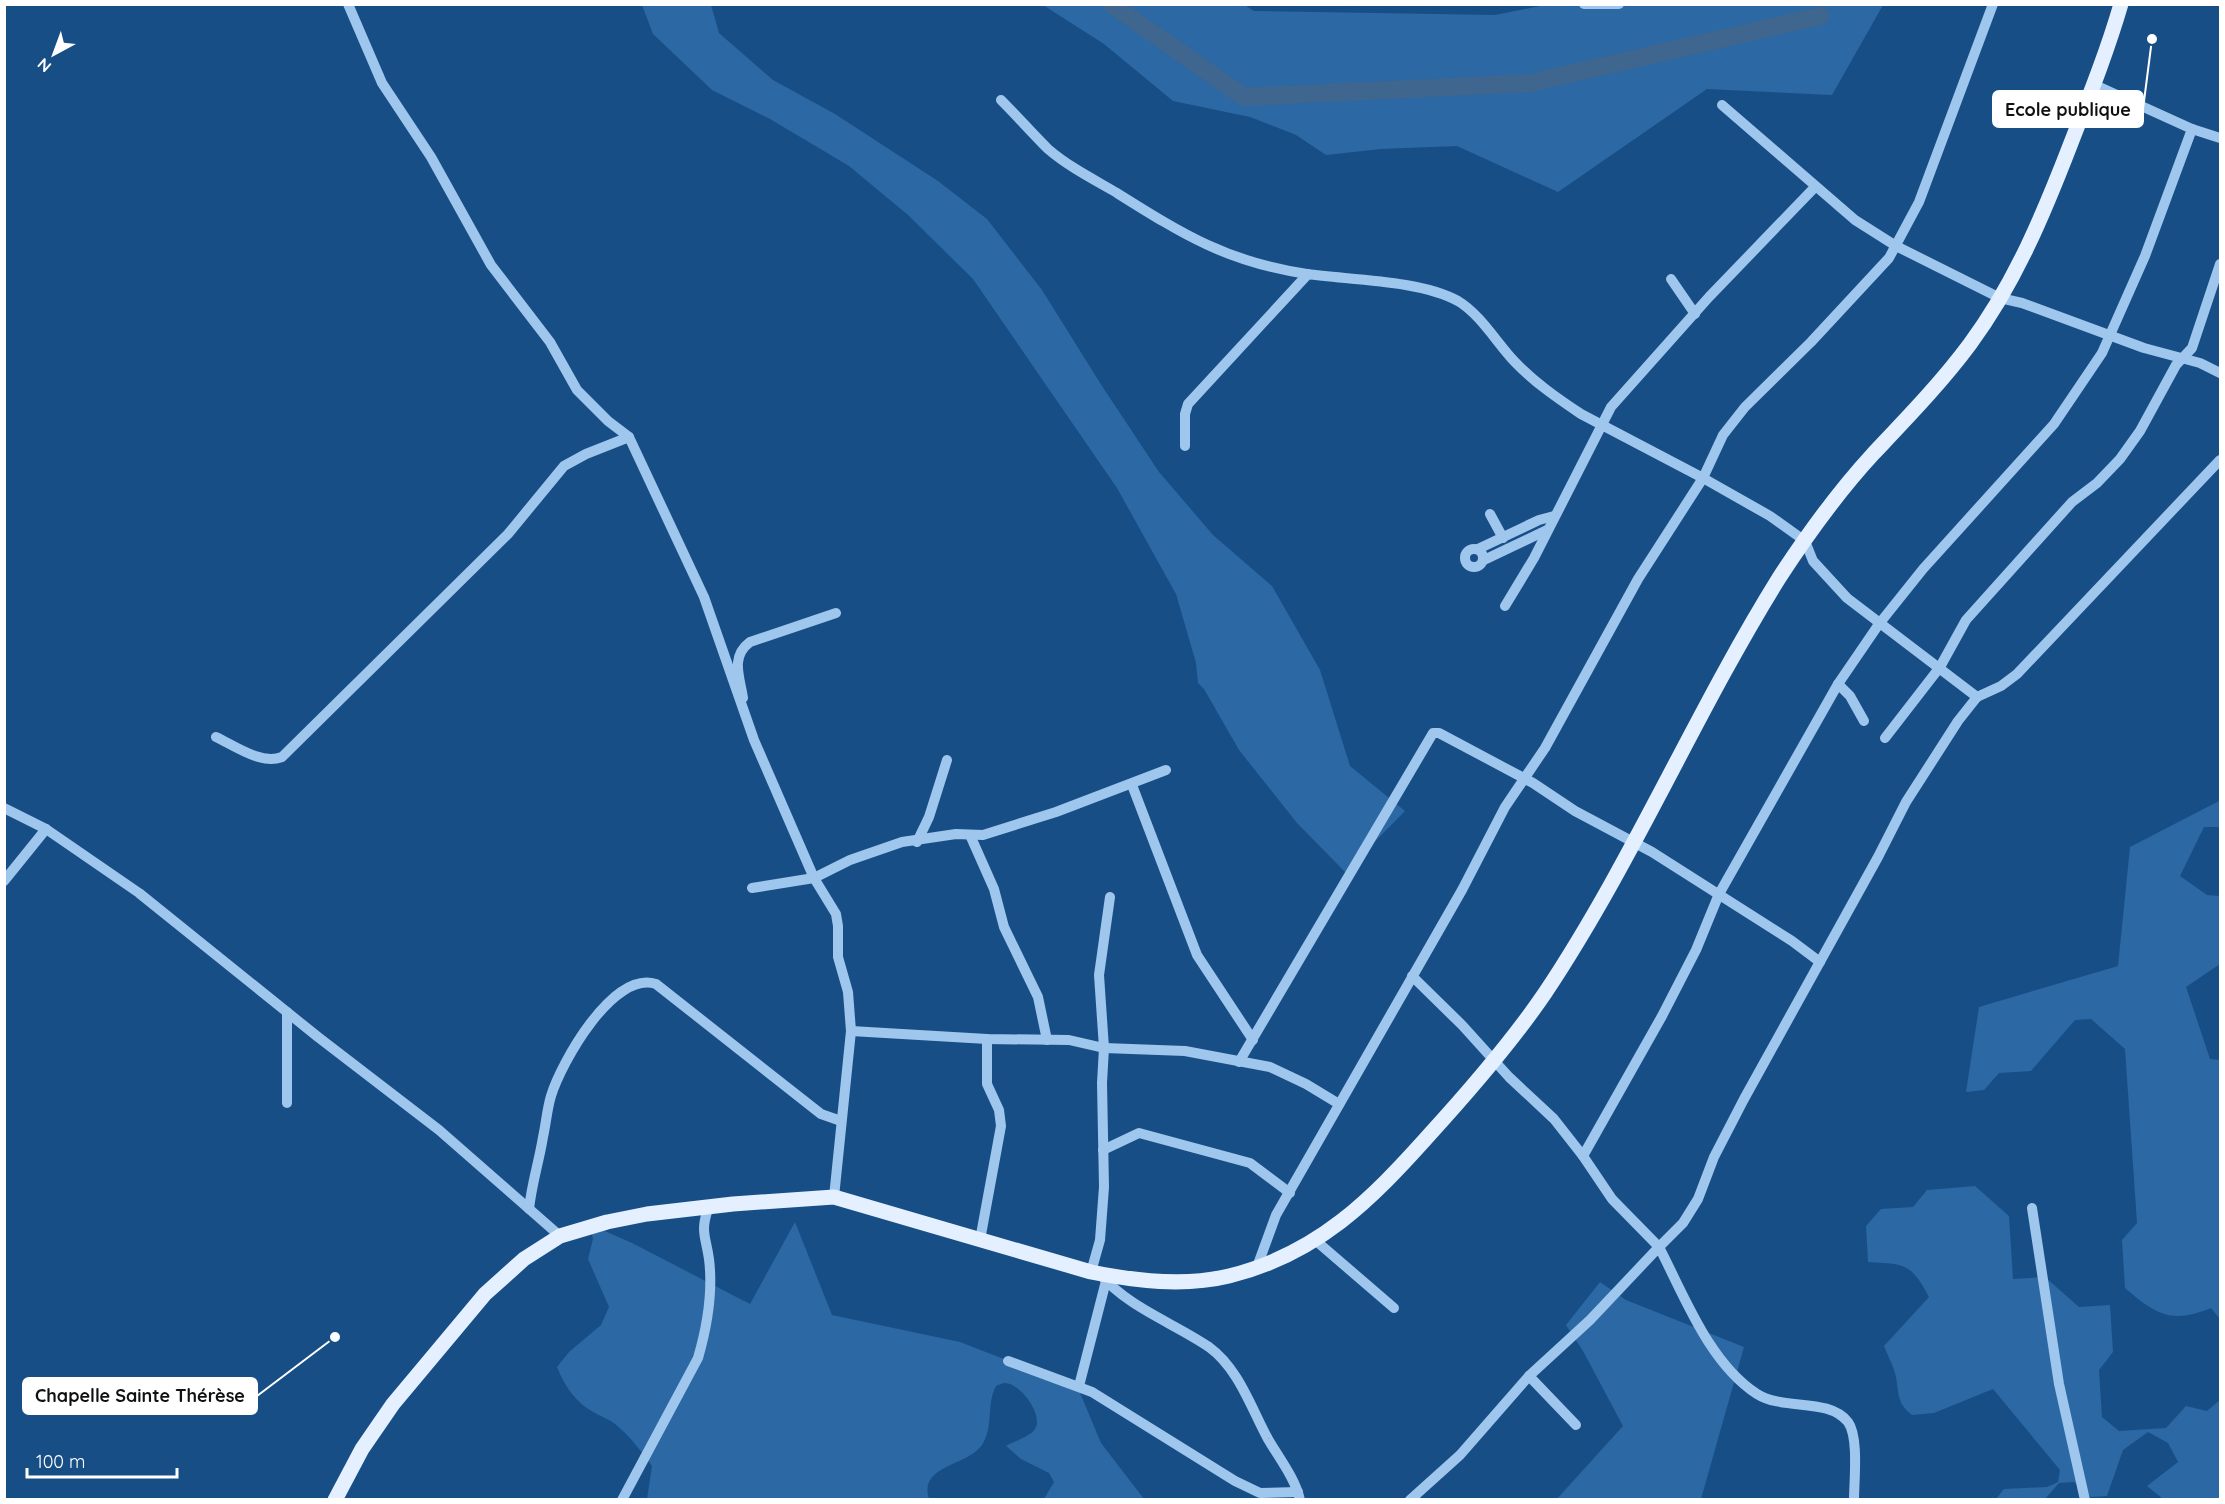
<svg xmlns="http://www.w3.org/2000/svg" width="2225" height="1504" viewBox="0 0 2225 1504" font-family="Quicksand,sans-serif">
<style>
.green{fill:#2b68a4}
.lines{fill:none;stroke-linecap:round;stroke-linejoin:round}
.river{stroke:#3e668e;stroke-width:18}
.minor{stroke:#9fc6ed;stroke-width:10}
.major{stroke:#e4f0ff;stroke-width:15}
.leader{fill:none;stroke:#fff;stroke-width:2}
.callout-dot{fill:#fff;stroke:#184e86;stroke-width:2}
.callout{fill:#fff;stroke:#fff;stroke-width:2}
.callout-label{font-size:18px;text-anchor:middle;font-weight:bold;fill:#111}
</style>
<rect width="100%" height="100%" fill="#184e86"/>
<g class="green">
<path d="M1243 4 1254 11 1495 15 1550 4 1883 5 1832 95 1707 89 1558 192 1457 146 1381 149 1326 155 1296 135 1250 117 1173 101 1104 44 1043 5Z"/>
<path d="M642 5H711L719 33 773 80 835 114 938 181 987 219 1042 290 1102 386 1159 472 1213 535 1272 586 1320 670 1350 766 1405 811 1345 872 1297 823 1239 750 1204 689 1198 683 1196 663 1176 594 1117 488 973 279 908 215 849 166 770 119 712 90 653 34Z"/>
<path d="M2219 801 2220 827H2204L2180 876 2207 895 2220 896V964L2186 987 2210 1059 2220 1060V1319L2211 1308C2172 1324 2156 1315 2125 1288L2122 1240 2137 1223 2125 1049 2091 1019 2075 1020 2031 1071 1999 1073 1984 1090 1966 1092 1979 1007 2118 966 2130 847Z"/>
<path d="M1975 1186 2009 1216 2013 1279 2045 1277 2079 1307 2110 1305 2113 1352 2099 1370 2102 1417 2119 1431 2166 1428 2186 1406 2207 1411 2220 1400V1499H2163L2147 1486 2178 1462 2168 1443 2148 1432 2123 1450 2107 1496 2091 1497 2074 1482 2059 1483 2045 1499H1996L2004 1489 2047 1487 2058 1482 2060 1470 1993 1389 1934 1413 1912 1415C1897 1403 1899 1395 1896 1377 1894 1367 1888 1356 1884 1346L1929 1297C1911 1263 1905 1264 1868 1262L1866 1226 1881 1209 1913 1207 1927 1190Z"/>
<path d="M795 1222 832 1315 960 1342 1078 1388 1101 1443 1144 1499H1044L1054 1482 1049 1473 1021 1459 1006 1446C1014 1441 1030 1437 1035 1429 1044 1415 1020 1383 1005 1383 1002 1383 999 1385 996 1386 986 1404 994 1427 982 1445 968 1466 918 1465 929 1499H647L652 1466C641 1451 630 1436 615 1424 609 1419 602 1417 595 1413 576 1403 565 1387 557 1367L569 1352 601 1325 609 1307 588 1259 593 1239 589 1224 632 1243 750 1304Z"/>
<path d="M1600 1282 1626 1300 1744 1347 1701 1499 1556 1500 1623 1426 1583 1351 1566 1325Z"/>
</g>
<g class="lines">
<path class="river" d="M1111 4 1244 97 1530 83 1820 16"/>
<g class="minor">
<path d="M348 4 382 83 431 157 491 265 550 342 577 390 608 421 629 437 704 597 754 740 814 878 836 914 838 926V957L848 992 851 1031 834 1197"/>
<path d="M1584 4H1619"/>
<path d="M2095 85 2192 129 2220 138"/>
<path d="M1001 100C1017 116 1032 133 1048 149 1069 167 1093 179 1117 193 1184 235 1227 262 1307 274 1350 280 1420 280 1458 301 1480 314 1497 343 1514 361 1534 382 1557 398 1581 414L1703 478 1770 516 1805 541 1813 561 1847 598 1977 697 1958 721 1906 802 1878 857 1744 1099 1714 1157 1698 1199 1683 1223 1659 1247 1612 1199 1583 1156 1554 1119 1509 1077 1462 1025 1412 976"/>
<path d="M1722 105 1855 220 1896 246 2000 298 2022 303 2144 348 2200 363 2220 373"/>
<path d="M1671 279 1695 314"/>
<path d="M1185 446V414L1188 404 1308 274"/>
<path d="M1490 514 1503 538"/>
<circle cx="1474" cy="558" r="9"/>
<path d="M1478 549 1539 520 1554 516"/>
<path d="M1484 560 1547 530"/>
<path d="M1505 606 1534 558 1611 407 1709 297 1815 187"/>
<path d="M1838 684 1850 696 1864 721"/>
<path d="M1977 697 2001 686 2017 674 2220 460"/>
<path d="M743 698C740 677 730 657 750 642L836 613"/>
<path d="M216 737C235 746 261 765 282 757L508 534 564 466 586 454 629 437"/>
<path d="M1885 738 1940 667 1966 620 2072 502 2097 483 2120 459 2140 431 2176 365 2192 348 2220 264"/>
<path d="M1132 785 1197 955 1253 1040"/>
<path d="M4 808 46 829 139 893 318 1037 439 1130 560 1236"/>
<path d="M970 835 994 889 1004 927 1038 997 1047 1040"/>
<path d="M917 842 929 817 947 760"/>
<path d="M4 881 46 829"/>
<path d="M752 888 814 878 850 860 902 842 956 834 983 835 1056 812 1166 770"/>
<path d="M851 1031 987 1039 1069 1040 1104 1048 1185 1051 1270 1067 1306 1084 1339 1104"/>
<path d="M1239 1062 1433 733H1439L1533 783 1575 811 1652 852 1792 941 1820 962"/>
<path d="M287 1103V1012"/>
<path d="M1103 1150 1139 1133 1250 1163 1290 1193"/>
<path d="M1583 1156 1662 1016 1696 950 1719 894 1838 684 1879 624 1923 569 2054 424 2102 353 2145 256 2192 129"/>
<path d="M2032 1208 2059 1384 2085 1500"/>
<path d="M529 1209C532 1182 539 1162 543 1137 546 1124 547 1109 551 1096 561 1063 613 970 656 984L821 1114 841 1121"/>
<path d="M980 1240 1001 1126 999 1110 987 1084V1039"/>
<path d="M1315 1240 1394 1308"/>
<path d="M1257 1267 1276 1215 1462 890 1505 807 1545 748 1638 579 1703 478 1723 435 1745 407 1811 342 1889 258 1919 202 1993 4"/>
<path d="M1091 1272 1100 1240 1104 1187 1102 1083 1104 1048 1099 975 1110 897"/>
<path d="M1100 1274C1129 1308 1172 1322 1209 1347 1239 1369 1251 1408 1268 1439 1279 1458 1295 1478 1300 1500"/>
<path d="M1008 1361 1092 1392 1235 1481 1260 1493 1298 1492"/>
<path d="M1529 1376 1576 1425"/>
<path d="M1079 1386 1106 1281"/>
<path d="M622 1500 698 1358C707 1327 713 1291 709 1259 706 1237 700 1232 708 1209"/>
<path d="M1410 1500 1460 1455 1529 1376 1590 1320 1659 1247C1684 1295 1709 1363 1757 1394 1784 1411 1828 1397 1848 1422 1859 1437 1854 1481 1854 1500"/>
</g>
<path class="major" d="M335 1500 362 1449 393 1404 485 1294 524 1259 560 1236 607 1222 647 1214 733 1204 834 1197 1091 1272C1135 1281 1184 1287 1229 1276 1318 1254 1371 1200 1430 1134 1471 1089 1511 1043 1545 993 1633 861 1695 713 1779 578 1807 535 1838 492 1873 454 1907 418 1941 383 1970 344 2015 283 2044 213 2071 143 2089 97 2107 52 2121 4"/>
</g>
<path class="leader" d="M2152 39L2143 109M335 1337L257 1396"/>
<g class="callout-dot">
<circle cx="2152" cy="39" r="6"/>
<circle cx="335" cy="1337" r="6"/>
</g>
<g class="callout">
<rect x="1993" y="91" width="150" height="36" rx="6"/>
<rect x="23" y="1378" width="234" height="36" rx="6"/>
</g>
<g class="callout-label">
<text x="2068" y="116">Ecole publique</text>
<text x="140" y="1402">Chapelle Sainte Thérèse</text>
</g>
<rect width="2225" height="1504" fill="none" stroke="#ffffff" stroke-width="12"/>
<g transform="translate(54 54) rotate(221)" stroke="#184e86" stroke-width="4.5" paint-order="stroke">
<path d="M0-4.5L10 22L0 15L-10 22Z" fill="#ffffff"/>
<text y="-9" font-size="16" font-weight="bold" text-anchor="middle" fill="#ffffff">N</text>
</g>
<path d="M27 1468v9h150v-9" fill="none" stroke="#ffffff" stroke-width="3"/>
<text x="36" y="1468" font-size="18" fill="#ffffff" stroke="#184e86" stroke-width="4.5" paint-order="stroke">100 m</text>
</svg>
